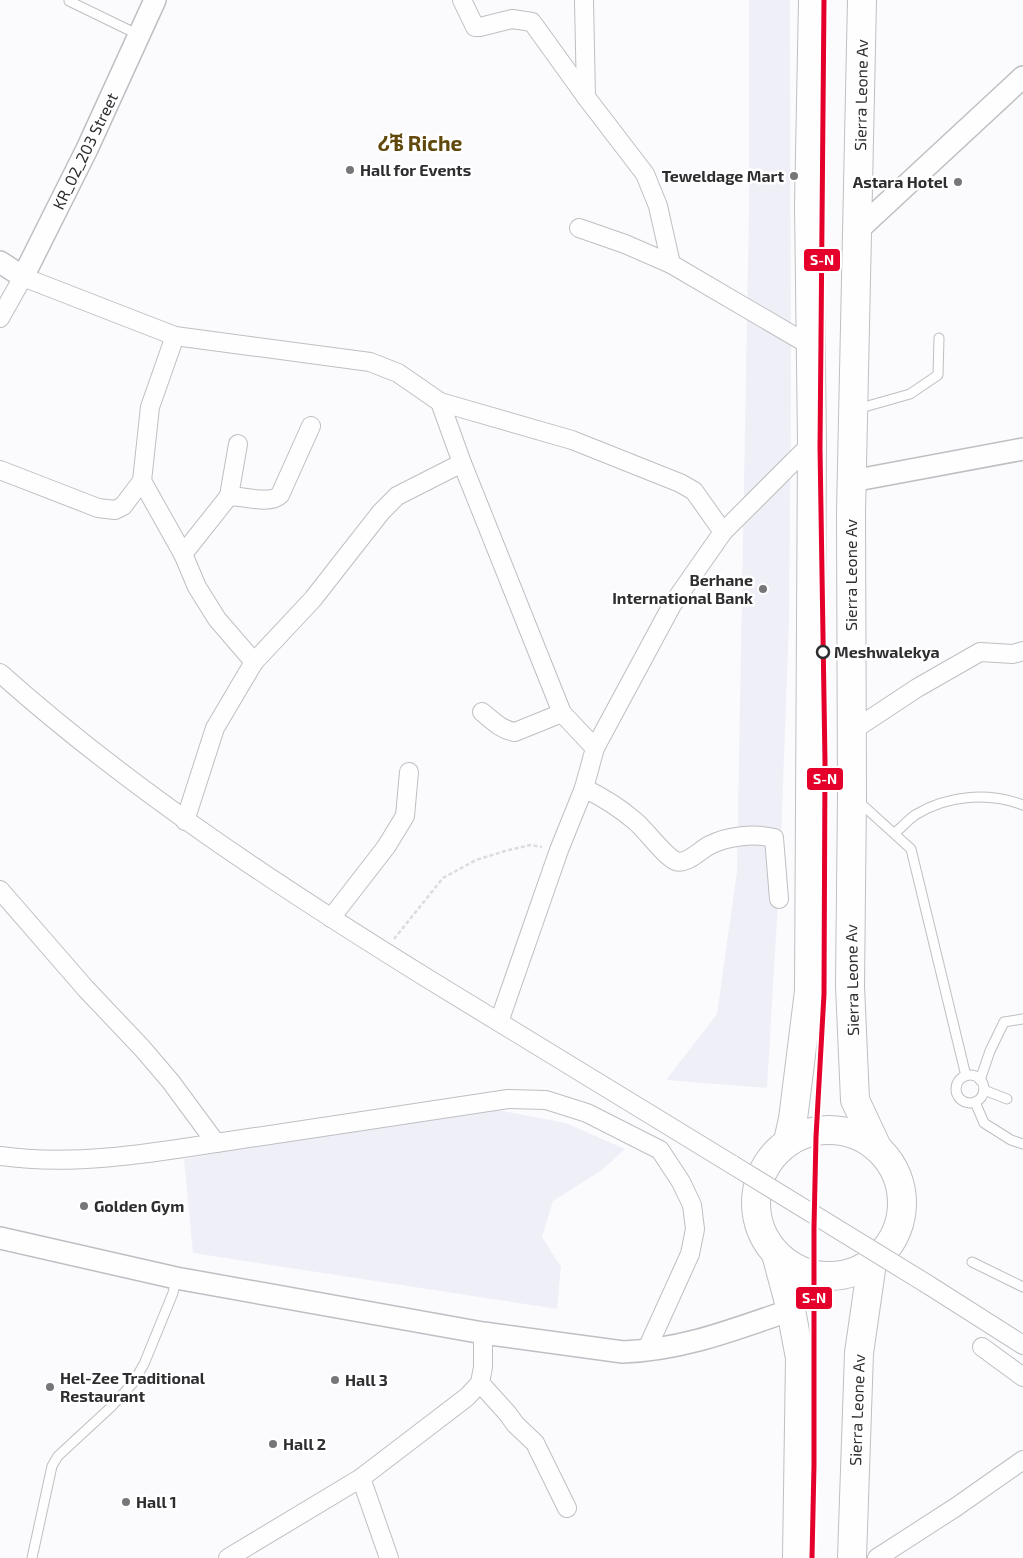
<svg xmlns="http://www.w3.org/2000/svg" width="1023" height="1558" viewBox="0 0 1023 1558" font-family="'Exo 2','Noto Sans Ethiopic',sans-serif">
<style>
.built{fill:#efeff8}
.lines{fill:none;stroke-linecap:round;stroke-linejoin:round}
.service-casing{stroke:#bebfc2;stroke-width:11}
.minor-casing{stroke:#bebfc2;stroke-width:20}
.tertiary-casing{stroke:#bebfc2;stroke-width:24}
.primary-casing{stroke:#bebfc2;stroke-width:30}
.path{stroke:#dcdcde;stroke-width:2.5;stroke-dasharray:4 2.5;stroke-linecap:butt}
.service{stroke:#fefeff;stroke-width:9}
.minor{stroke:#fefeff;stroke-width:18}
.tertiary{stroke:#fefeff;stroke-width:21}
.primary{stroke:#fefeff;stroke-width:28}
.minor-bridge-casing{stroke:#bebfc2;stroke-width:20;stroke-linecap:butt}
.minor-bridge{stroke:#fefeff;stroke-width:18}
.rail-1-casing{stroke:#fff;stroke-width:9}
.rail-1{stroke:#e4002b;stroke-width:5}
.poi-dot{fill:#767679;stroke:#fff;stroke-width:2}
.stop-dot{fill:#fff;stroke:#2e2e31;stroke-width:2.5}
.labels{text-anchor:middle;stroke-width:5;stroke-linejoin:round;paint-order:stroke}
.street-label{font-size:16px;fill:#2e2e31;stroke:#fff}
.poi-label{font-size:16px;font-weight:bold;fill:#2e2e31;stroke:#fff;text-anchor:start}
.stop-label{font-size:16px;font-weight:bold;fill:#2e2e31;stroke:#fff;text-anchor:start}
.district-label{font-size:21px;font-weight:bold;fill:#61490c;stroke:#fff}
.line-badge{stroke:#fff;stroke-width:2}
.badge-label{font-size:14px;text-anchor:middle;font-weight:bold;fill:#fff}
</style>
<rect width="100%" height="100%" fill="#fbfbfe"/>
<g class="built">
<path d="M749 0H790L791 402 789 620 780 868 767 1088 666 1080 717 1014 737 871 749 208Z"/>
<path d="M492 1109 566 1123 625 1149 602 1170 553 1201 542 1237 561 1267 557 1309 193 1253 184 1159 329 1133Z"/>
</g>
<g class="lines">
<defs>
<g id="service">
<path d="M69 1 139 35"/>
<path d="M857 409 910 394 938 375 939 338"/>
<path d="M858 801 911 849 966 1076"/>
<path d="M895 833C902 827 908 820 915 815 947 795 988 792 1023 805"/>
<circle cx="970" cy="1089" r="14"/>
<path d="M980 1080 990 1051 1004 1022 1023 1019"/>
<path d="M984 1090 1007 1099"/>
<path d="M975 1102 984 1123 1011 1140 1023 1144"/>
<path d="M972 1262 1023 1287"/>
<path d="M32 1558 52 1466 58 1456 111 1407 133 1383 144 1364 173 1293 176 1278"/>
</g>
<g id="minor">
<path d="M462 0 475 27H480L512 19 532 22 586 97 645 174 658 206 671 264 811 346"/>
<path d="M584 0 586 97"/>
<path d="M579 228 625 244 671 264"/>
<path d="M0 318 23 277 175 336 370 362 398 373 440 402 462 463 562 713 595 748"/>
<path d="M440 402 572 440 680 483 694 491 723 532"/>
<path d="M0 470 98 508 115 510 123 506 142 481 150 407 175 336"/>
<path d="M142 481 183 554 197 587 217 619 254 662"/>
<path d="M229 496 238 444"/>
<path d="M183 554 229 496C243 496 270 505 280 495L311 426"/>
<path d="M0 673C131 790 280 887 430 980 531 1042 632 1104 733 1165"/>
<path d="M482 712C492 720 501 730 515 732L562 713"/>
<path d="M852 731 917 688 980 652 1013 654 1023 651"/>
<path d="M584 788C602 797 619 807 635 821 645 829 665 857 676 861 687 865 701 849 710 845 728 836 754 833 774 838L779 899"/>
<path d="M185 821 215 728 254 662 313 599 381 512 397 496 462 463"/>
<path d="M0 890 86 989 142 1048 171 1082 216 1143 508 1099 546 1100 587 1113 660 1150 681 1182 692 1205 695 1229 690 1254 646 1351"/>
<path d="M331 918 386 847 405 816 409 772"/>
<path d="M499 1022 559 850 584 788 595 748 672 605 723 532 812 443"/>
<path d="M0 1156C71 1166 146 1154 216 1143"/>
<path d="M927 1284 1023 1345"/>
<path d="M982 1347 1023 1377"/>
<path d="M480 1383 508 1414 515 1424 535 1443 567 1508"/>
<path d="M361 1478 389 1558"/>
<path d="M228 1558 361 1478 467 1397 480 1383 483 1367V1333"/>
<path d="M877 1558 956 1507 1023 1460"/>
</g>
<g id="tertiary">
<path d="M858 230 1023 77"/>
<path d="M0 262 23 277 87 149 155 0"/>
<path d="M852 481 1023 449"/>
<path d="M0 1238 176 1278 483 1333 623 1352C683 1350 735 1329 791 1310"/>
</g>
<g id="primary">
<path d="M862 0 851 512 852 796 850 986 855 1100 876 1145"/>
<circle cx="829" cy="1203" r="73"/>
<path d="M788 1141 793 1119 809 991 812 443 809 206 813 0"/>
<path d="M776 1254 791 1310 800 1358 797 1558"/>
<path d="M852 1558 859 1353 872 1263"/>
</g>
</defs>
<use href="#service" class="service-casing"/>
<use href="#minor" class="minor-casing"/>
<use href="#tertiary" class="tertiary-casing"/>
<use href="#primary" class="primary-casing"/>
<path class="path" d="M394 939 443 878 476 860 505 851 530 845 542 847"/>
<use href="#service" class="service"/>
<use href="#minor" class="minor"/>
<use href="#tertiary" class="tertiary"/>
<use href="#primary" class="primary"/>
<defs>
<path id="minor-bridge" d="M733 1165 927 1284"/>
</defs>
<use href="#minor-bridge" class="minor-bridge-casing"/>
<use href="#minor-bridge" class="minor-bridge"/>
<defs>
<path id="rail-1" d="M812 1558 814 1465V1227L816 1137 824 994 825 761 820 448 824 0"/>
</defs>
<use href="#rail-1" class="rail-1-casing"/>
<use href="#rail-1" class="rail-1"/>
</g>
<g class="poi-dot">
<circle cx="350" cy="170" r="5"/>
<circle cx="794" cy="176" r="5"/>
<circle cx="958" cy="182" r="5"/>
<circle cx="763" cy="589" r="5"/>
<circle cx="84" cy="1206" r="5"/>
<circle cx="335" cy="1380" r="5"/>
<circle cx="50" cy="1387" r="5"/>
<circle cx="273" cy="1444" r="5"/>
<circle cx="126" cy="1502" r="5"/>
</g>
<circle class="stop-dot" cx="823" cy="652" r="6"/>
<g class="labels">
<g class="street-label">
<text transform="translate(861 95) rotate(-89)" y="6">Sierra Leone Av</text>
<text transform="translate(85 151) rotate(-64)" y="6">KR_02_203 Street</text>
<text transform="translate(851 575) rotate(-90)" y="6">Sierra Leone Av</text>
<text transform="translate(852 980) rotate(-91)" y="6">Sierra Leone Av</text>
<text transform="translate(857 1410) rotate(-88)" y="6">Sierra Leone Av</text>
</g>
<g class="poi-label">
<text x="360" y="176">Hall for Events</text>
<text x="784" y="182" text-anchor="end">Teweldage Mart</text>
<text x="948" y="188" text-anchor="end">Astara Hotel</text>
<text x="753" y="586" text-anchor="end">Berhane<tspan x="753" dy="18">International Bank</tspan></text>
<text x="94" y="1212">Golden Gym</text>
<text x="60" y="1384">Hel-Zee Traditional<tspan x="60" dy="18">Restaurant</tspan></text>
<text x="345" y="1386">Hall 3</text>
<text x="283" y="1450">Hall 2</text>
<text x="136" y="1508">Hall 1</text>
</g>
<g class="stop-label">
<text x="834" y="658">Meshwalekya</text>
</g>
<g class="district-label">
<text x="420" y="151">ሪቼ Riche</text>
</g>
</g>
<g class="line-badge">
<rect x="803" y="248" width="38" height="24" rx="5" fill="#e4002b"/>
<rect x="806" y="767" width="38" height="24" rx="5" fill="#e4002b"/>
<rect x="795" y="1286" width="38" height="24" rx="5" fill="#e4002b"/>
</g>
<g class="badge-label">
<text x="822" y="265">S-N</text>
<text x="825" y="784">S-N</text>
<text x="814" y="1303">S-N</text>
</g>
</svg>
